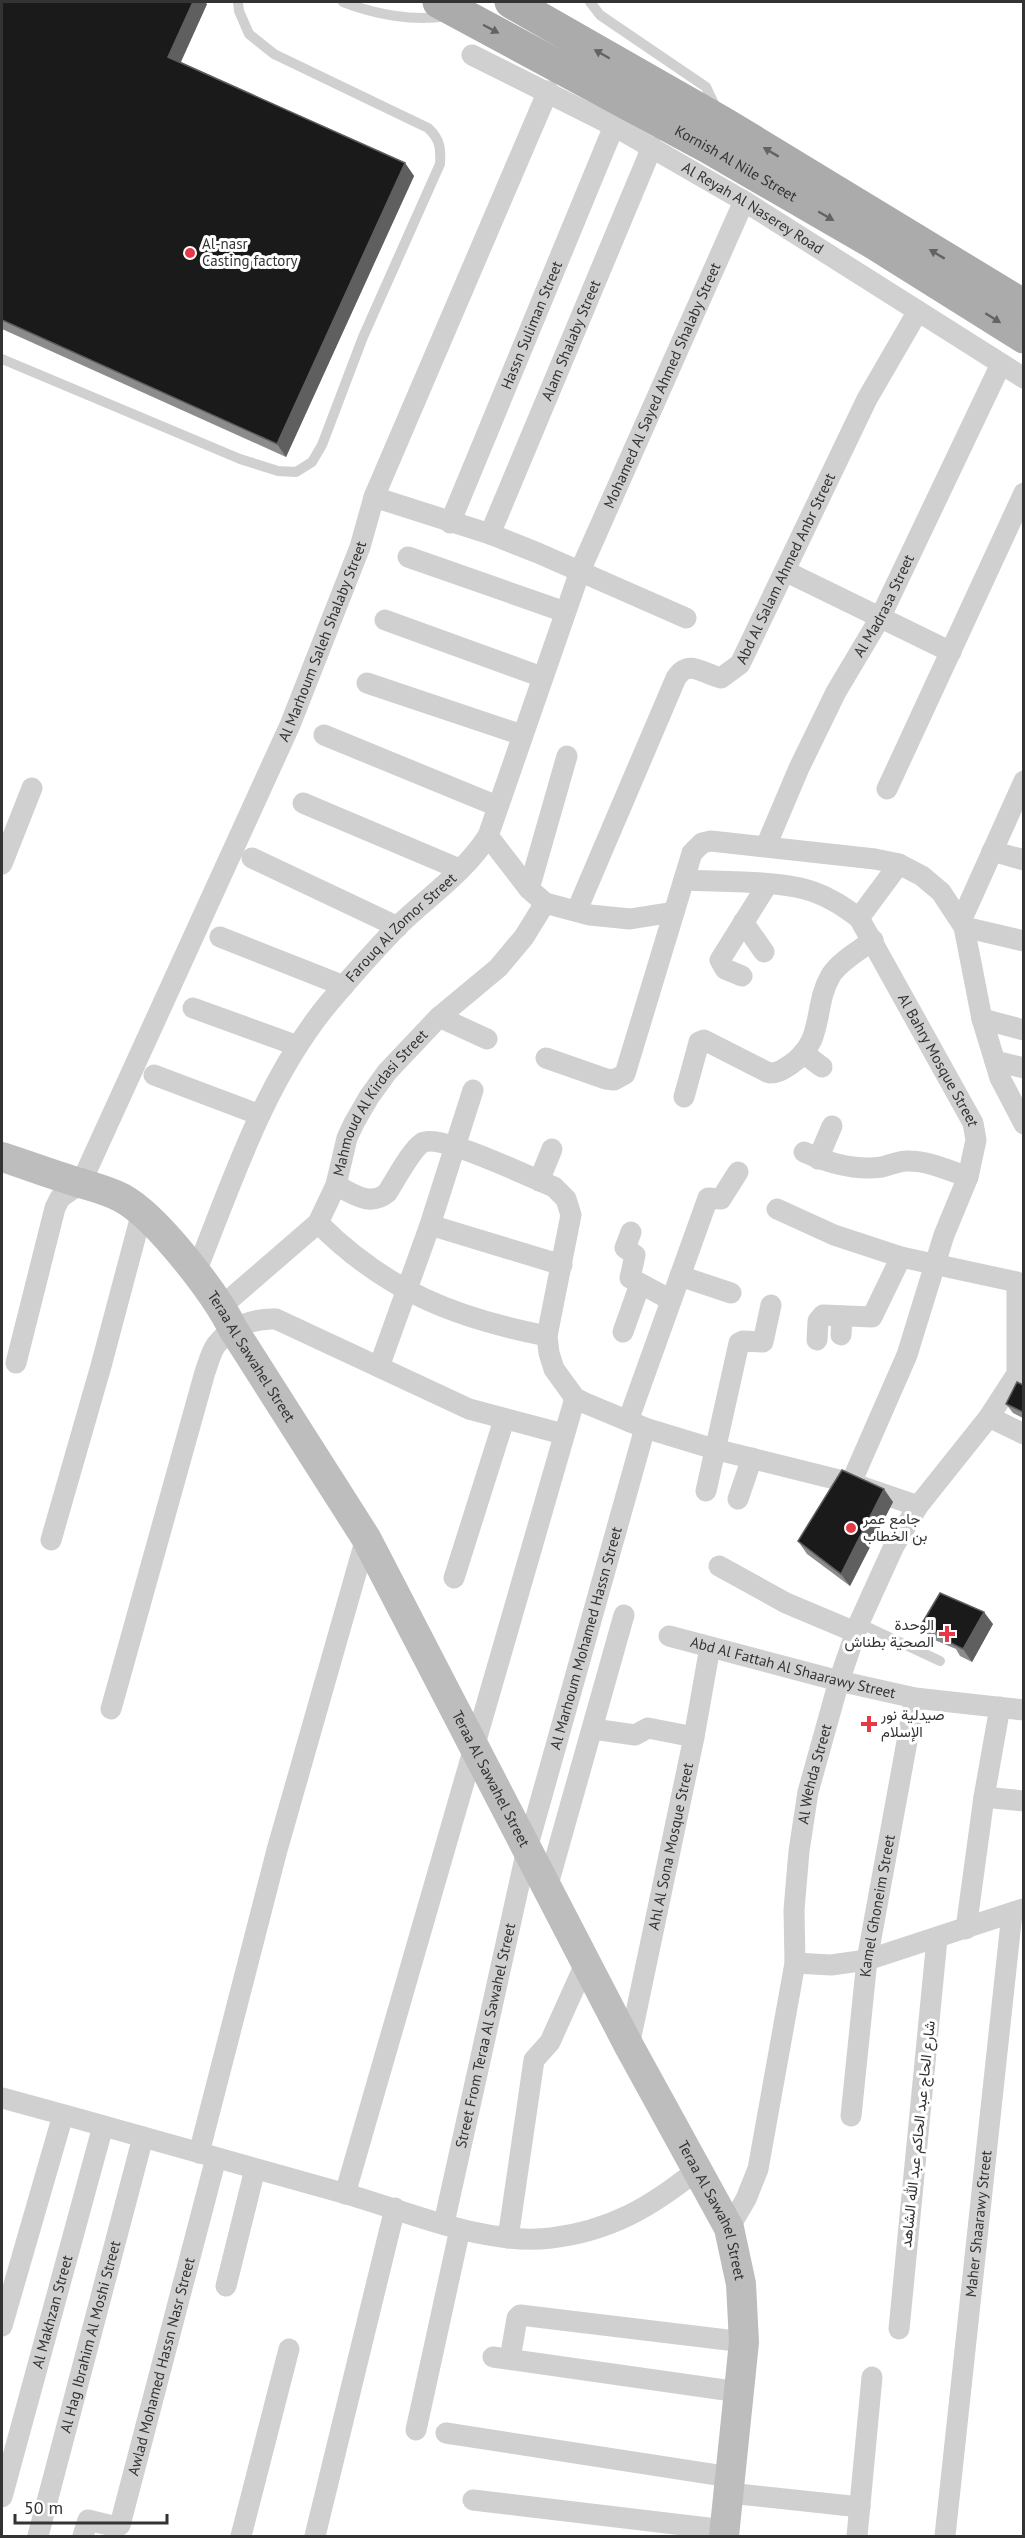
<svg xmlns="http://www.w3.org/2000/svg" width="1025" height="2538" viewBox="0 0 1025 2538" font-family="'PT Sans',Vazirmatn,sans-serif">
<style>
.lines{fill:none;stroke-linecap:round;stroke-linejoin:round}
.service{stroke:#d0d0d0;stroke-width:10}
.minor{stroke:#d0d0d0;stroke-width:21}
.secondary{stroke:#bdbdbd;stroke-width:30}
.primary{stroke:#ababab;stroke-width:33}
.wall{fill:#8c8c8c}
.shaded-wall{fill:#5f5f5f}
.building{fill:#1a1a1a;stroke:#5f5f5f;stroke-width:1.5}
.oneway{fill:#636363}
.poi-dot{fill:#e63946;stroke:#fff;stroke-width:2}
.labels{text-anchor:middle;stroke-width:6;stroke-linejoin:round;paint-order:stroke}
.street-label{font-size:15px;fill:#333;stroke:#fff}
.poi-label{font-size:15px;fill:#333;stroke:#fff;text-anchor:start}
</style>
<rect width="100%" height="100%" fill="#fff"/>
<g class="lines">
<g class="service">
<path d="M343 2C374 14 414 22 446 16"/>
<path d="M590 2 600 15 706 87 718 112"/>
<path d="M2 359 240 459 278 471 296 472 312 462 322 445 363 337 440 164C441 148 440 139 428 128L274 54 249 34 239 11 238 2"/>
<path d="M859 1623 940 1661"/>
</g>
<g class="minor">
<path id="s1" d="M472 55 614 126 744 201 1024 378"/>
<path d="M374 497 490 534 538 553 686 618"/>
<path id="s2" d="M450 523 614 126"/>
<path id="s3" d="M490 534 652 147"/>
<path d="M408 557 565 612"/>
<path d="M785 571 951 652"/>
<path d="M385 620 542 677"/>
<path d="M367 683 522 735"/>
<path d="M324 735 497 806"/>
<path d="M887 789 1024 493"/>
<path d="M303 803 459 869"/>
<path d="M488 836 529 889 545 903 590 915 630 919 674 912"/>
<path id="s4" d="M766 846 799 768 836 692 880 618 1001 364"/>
<path d="M992 851 1024 860"/>
<path d="M252 858 398 927"/>
<path d="M2 864 32 788"/>
<path id="s5" d="M684 880C720 882 782 880 814 892 831 898 844 907 859 918L973 1123 976 1140 968 1177 944 1235 907 1355 851 1483 841 1501"/>
<path d="M529 889 567 756"/>
<path id="s6" d="M577 910 676 678C689 658 703 674 721 678L740 664 867 399 918 311"/>
<path d="M859 918 899 864"/>
<path d="M961 921 1024 781"/>
<path d="M743 922 764 952"/>
<path d="M964 927 1024 941"/>
<path d="M220 937 344 986"/>
<path d="M742 976 725 969 720 960 767 885"/>
<path d="M193 1008 298 1046"/>
<path d="M439 1017 487 1039"/>
<path d="M982 1019 1024 1030"/>
<path d="M803 1053 822 1067"/>
<path d="M546 1058 606 1079 614 1080 625 1074 692 853 702 843 711 841 875 859 899 864 922 876 941 892 964 927 982 1019 1000 1078 1024 1124"/>
<path d="M995 1061 1024 1068"/>
<path d="M154 1075 260 1115"/>
<path d="M684 1097 698 1046 699 1042 704 1040 769 1073C778 1073 782 1070 790 1065 826 1041 812 1007 831 975 841 960 859 951 873 940"/>
<path d="M804 1152C828 1163 855 1171 882 1167 891 1165 900 1160 909 1161 929 1161 950 1171 968 1177"/>
<path d="M818 1159 832 1126"/>
<path d="M539 1181 552 1149"/>
<path d="M336 1185C353 1194 370 1207 387 1193 395 1181 411 1150 422 1143 440 1133 531 1178 554 1187L566 1199 571 1215 547 1336 549 1353 554 1369 575 1398 585 1403 645 1428 714 1449 851 1483 918 1506"/>
<path d="M777 1209 834 1235 901 1257 1017 1282V1372"/>
<path d="M318 1223C386 1291 455 1318 547 1336"/>
<path d="M430 1225 562 1265"/>
<path d="M631 1232 625 1248 635 1255 630 1278 671 1300"/>
<path id="s7" d="M196 1272C233 1180 264 1082 328 1004 350 978 374 951 398 926 428 897 465 872 488 836L580 571 744 201"/>
<path d="M680 1276 731 1293"/>
<path id="s8" d="M222 1306 318 1223 336 1185 347 1138 354 1123 369 1097 387 1072 439 1017 498 968 524 937 545 903"/>
<path d="M623 1332 640 1284"/>
<path d="M841 1335 842 1316"/>
<path d="M817 1340 818 1321 823 1315 872 1317 901 1257"/>
<path id="s9" d="M16 1363 55 1208 60 1198 81 1183 290 725 360 547 374 497 548 91"/>
<path d="M379 1367 430 1225 473 1090"/>
<path d="M989 1417 1024 1434"/>
<path d="M628 1421 708 1198 721 1199 738 1172"/>
<path d="M706 1491 739 1343 743 1341 763 1342 771 1305"/>
<path d="M738 1499 752 1458"/>
<path d="M51 1540 101 1366 142 1212"/>
<path d="M719 1566 786 1603 855 1632"/>
<path d="M454 1578 504 1420"/>
<path id="s10" d="M669 1636 839 1681 915 1698 1024 1710"/>
<path d="M111 1709 205 1372C208 1364 211 1352 216 1345 231 1326 254 1318 276 1319L469 1409 563 1434"/>
<path d="M593 1729 635 1735 648 1728 694 1737"/>
<path d="M984 1797 1024 1801"/>
<path d="M547 1888 624 1615"/>
<path d="M966 1929 984 1797 1000 1707"/>
<path d="M795 1963 831 1965 867 1960 1023 1909"/>
<path id="s11" d="M629 2046 694 1737 710 1647"/>
<path d="M2 2098C116 2129 230 2161 343 2193 407 2211 484 2246 551 2238 610 2231 651 2207 697 2170"/>
<path id="s12" d="M851 2116 867 1960 915 1698"/>
<path d="M199 2153 277 1850 366 1538"/>
<path d="M345 2194 575 1398"/>
<path id="s13" d="M444 2223 527 1849 645 1428"/>
<path id="s14" d="M729 2228 746 2199 758 2169 795 1963 794 1910 799 1851 808 1792 839 1681 859 1623 894 1546 918 1506 989 1417 1024 1363"/>
<path d="M508 2238 534 2060 550 2042 586 1962"/>
<path d="M226 2286 255 2169"/>
<path d="M2 2326 63 2115"/>
<path d="M899 2329 937 1939"/>
<path d="M493 2357 739 2392"/>
<path d="M510 2359 517 2318 520 2315 744 2342"/>
<path d="M416 2430 460 2229"/>
<path d="M446 2433 730 2477"/>
<path d="M729 2493 860 2507"/>
<path id="s15" d="M2 2497 103 2126"/>
<path d="M473 2500 725 2530"/>
<path id="s16" d="M38 2536 143 2137"/>
<path id="s17" d="M83 2536 88 2520 117 2527 120 2525 216 2158"/>
<path d="M241 2536 289 2349"/>
<path d="M315 2536 395 2208"/>
<path d="M857 2536 872 2377"/>
<path id="s18" d="M945 2536 1012 1913"/>
</g>
<path class="secondary" id="s19" d="M2 1157C27 1165 53 1175 80 1183 94 1187 109 1191 122 1198 157 1217 216 1294 233 1329L366 1538 629 2046 729 2228 741 2284 744 2342 724 2536"/>
<g class="primary">
<path id="s20" d="M439 2 708 147 874 243 1024 337"/>
<path d="M511 2 723 123 1024 306"/>
</g>
</g>
<g class="wall">
<path d="M2 2 207 4 181 62 405 163 414 176 286 457 2 329Z"/>
<path d="M1023 1385V1418L1013 1413 1006 1404Z"/>
<path d="M893 1502 850 1586 807 1554 798 1541Z"/>
<path d="M993 1624 972 1662 960 1656 956 1649 930 1638 921 1625Z"/>
</g>
<g class="shaded-wall">
<path d="M193 2H205L207 4 177 70 168 57Z"/>
<path d="M405 163 414 176 286 457 277 444Z"/>
<path d="M884 1489 893 1502 850 1586 841 1574Z"/>
<path d="M984 1612 993 1624 972 1662 963 1649Z"/>
</g>
<g class="building">
<path d="M2 2H193L168 57 405 163 277 444 2 320Z"/>
<path d="M1017 1382 1023 1385V1412L1006 1404Z"/>
<path d="M842 1470 884 1489 841 1574 798 1541Z"/>
<path d="M940 1593 984 1612 963 1649 951 1643V1638L921 1625Z"/>
</g>
<defs><path id="oneway-solid" d="M-6-.8H1V-3.2L6.5 0L1 3.2V.8H-6Z" transform="scale(1.5)"/></defs>
<g class="oneway">
<use href="#oneway-solid" transform="translate(491 29) rotate(28)"/>
<use href="#oneway-solid" transform="translate(602 54) rotate(-150)"/>
<use href="#oneway-solid" transform="translate(771 152) rotate(-149)"/>
<use href="#oneway-solid" transform="translate(826 216) rotate(30)"/>
<use href="#oneway-solid" transform="translate(937 254) rotate(-149)"/>
<use href="#oneway-solid" transform="translate(993 318) rotate(32)"/>
</g>
<g class="poi-dot">
<circle cx="190" cy="253" r="6"/>
<circle cx="851" cy="1528" r="6"/>
<path d="M944 1625h6v6h6v6h-6v6h-6v-6h-6v-6h6z"/>
<path d="M866 1715h6v6h6v6h-6v6h-6v-6h-6v-6h6z"/>
</g>
<g class="labels">
<g class="street-label">
<text dy="5" stroke="none"><textPath href="#s20" startOffset="338">Kornish Al Nile Street</textPath></text>
<text dy="5" stroke="none"><textPath href="#s1" startOffset="320">Al Reyah Al Naserey Road</textPath></text>
<text dy="5" stroke="none"><textPath href="#s2" startOffset="214">Hassn Suliman Street</textPath></text>
<text dy="5" stroke="none"><textPath href="#s3" startOffset="210">Alam Shalaby Street</textPath></text>
<text dy="5" stroke="none"><textPath href="#s7" startOffset="1016">Mohamed Al Sayed Ahmed Shalaby Street</textPath></text>
<text dy="5" stroke="none"><textPath href="#s6" startOffset="432">Abd Al Salam Ahmed Anbr Street</textPath></text>
<text dy="5" stroke="none"><textPath href="#s4" startOffset="268">Al Madrasa Street</textPath></text>
<text dy="5" stroke="none"><textPath href="#s9" startOffset="790">Al Marhoum Saleh Shalaby Street</textPath></text>
<text dy="5" stroke="none"><textPath href="#s7" startOffset="406">Farouq Al Zomor Street</textPath></text>
<text dy="5" stroke="none"><textPath href="#s5" startOffset="346">Al Bahry Mosque Street</textPath></text>
<text dy="5" stroke="none"><textPath href="#s8" startOffset="264">Mahmoud Al Kirdasi Street</textPath></text>
<text dy="5" stroke="none"><textPath href="#s19" startOffset="333">Teraa Al Sawahel Street</textPath></text>
<text dy="5" stroke="none"><textPath href="#s13" startOffset="602">Al Marhoum Mohamed Hassn Street</textPath></text>
<text dy="5" stroke="none"><textPath href="#s10" startOffset="128">Abd Al Fattah Al Shaarawy Street</textPath></text>
<text dy="5" stroke="none"><textPath href="#s14" startOffset="466">Al Wehda Street</textPath></text>
<text dy="5" stroke="none"><textPath href="#s19" startOffset="819">Teraa Al Sawahel Street</textPath></text>
<text dy="5" stroke="none"><textPath href="#s11" startOffset="204">Ahl Al Sona Mosque Street</textPath></text>
<text dy="5" stroke="none"><textPath href="#s12" startOffset="212">Kamel Ghoneim Street</textPath></text>
<text dy="5" stroke="none"><textPath href="#s13" startOffset="192">Street From Teraa Al Sawahel Street</textPath></text>
<text transform="translate(918 2134) rotate(-84)" y="5">شارع الحاج عبد الحاكم عبد الله الشاهد</text>
<text dy="5" stroke="none"><textPath href="#s19" startOffset="1305">Teraa Al Sawahel Street</textPath></text>
<text dy="5" stroke="none"><textPath href="#s18" startOffset="314">Maher Shaarawy Street</textPath></text>
<text dy="5" stroke="none"><textPath href="#s15" startOffset="192">Al Makhzan Street</textPath></text>
<text dy="5" stroke="none"><textPath href="#s16" startOffset="206">Al Hag Ibrahim Al Moshi Street</textPath></text>
<text dy="5" stroke="none"><textPath href="#s17" startOffset="214">Awlad Mohamed Hassn Nasr Street</textPath></text>
</g>
<g class="poi-label">
<text x="202" y="249">Al-nasr<tspan x="202" dy="17">Casting factory</tspan></text>
<text x="863" y="1524">جامع عمر<tspan x="863" dy="17">بن الخطاب</tspan></text>
<text x="934" y="1630" text-anchor="end">الوحدة<tspan x="934" dy="17">الصحية بطناش</tspan></text>
<text x="881" y="1720">صيدلية نور<tspan x="881" dy="17">الإسلام</tspan></text>
</g>
</g>
<rect width="1025" height="2538" fill="none" stroke="#333333" stroke-width="6"/>
<path d="M15 2514v9h152v-9" fill="none" stroke="#333333" stroke-width="3"/>
<text x="24" y="2514" font-size="18" fill="#333333" stroke="#ffffff" stroke-width="4.5" paint-order="stroke">50 m</text>
</svg>
